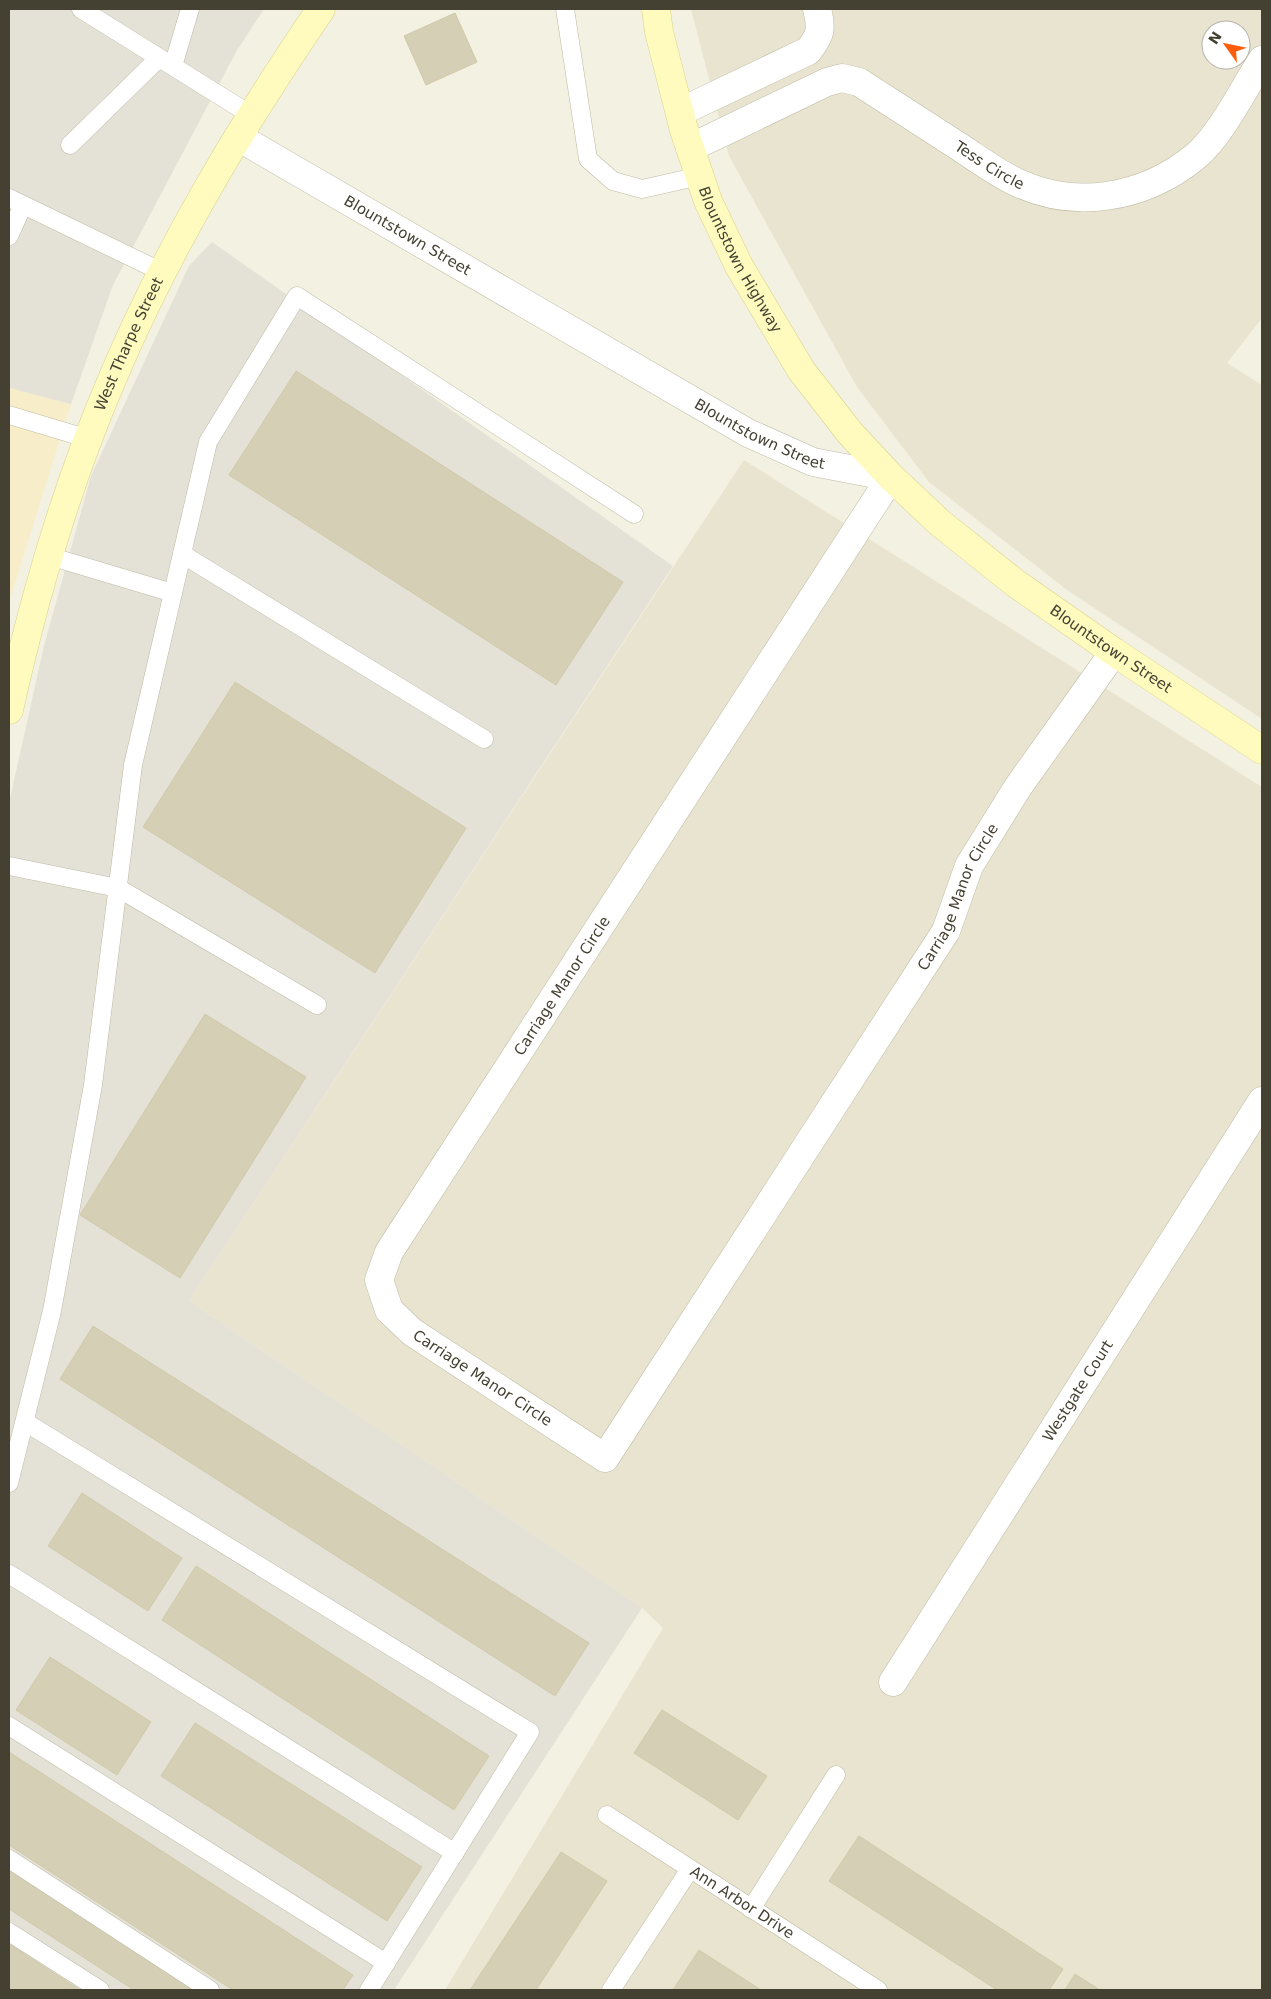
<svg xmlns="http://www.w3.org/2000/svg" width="1271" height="1999" viewBox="0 0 1271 1999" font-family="'DejaVu Sans',sans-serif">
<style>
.residential{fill:#e8e4cf;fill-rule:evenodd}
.commercial{fill:#f8edc9}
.industrial{fill:#e4e1d7}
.building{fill:#d5cfb6;stroke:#d1c9a8}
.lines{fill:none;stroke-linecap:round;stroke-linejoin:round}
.service-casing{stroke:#bfbba4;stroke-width:19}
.minor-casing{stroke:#bfbba4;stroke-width:29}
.secondary-casing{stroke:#d8d28b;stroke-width:29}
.service{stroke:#fff;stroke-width:18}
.minor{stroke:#fff;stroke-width:28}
.secondary{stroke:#fffbbf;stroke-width:28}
.labels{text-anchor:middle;stroke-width:4;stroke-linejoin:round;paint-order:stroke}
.street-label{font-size:15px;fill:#454132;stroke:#fff}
</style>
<rect width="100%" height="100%" fill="#f3f1e1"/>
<g class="residential">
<path d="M691 9H1262V318L1227 363 1262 385V719L1067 590 929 482 857 387 729 156ZM1211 30H1241V60H1211Z"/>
<path d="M744 460 1262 787V1990H445L663 1628 642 1608 189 1301Z"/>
</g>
<path class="commercial" d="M9 388 71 404 9 602Z"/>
<g class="industrial">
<path d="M9 9H264L236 52 113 285 71 404 9 388Z"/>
<path d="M212 242 673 566 189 1301 642 1608 394 1990H9V803L44 646 91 476 189 266Z"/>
</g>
<g class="building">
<path d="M455 13 477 62 426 85 404 36Z"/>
<path d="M296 371 623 582 556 685 229 475Z"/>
<path d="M235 682 466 828 375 973 143 827Z"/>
<path d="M205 1014 306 1077 180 1278 80 1215Z"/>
<path d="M93 1326 589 1643 555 1696 60 1379Z"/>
<path d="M82 1493 182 1558 148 1611 48 1546Z"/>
<path d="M196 1566 489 1756 454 1810 162 1620Z"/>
<path d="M50 1657 151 1722 117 1775 16 1710Z"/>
<path d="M662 1710 767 1776 738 1820 634 1753Z"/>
<path d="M195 1723 422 1867 387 1921 161 1776Z"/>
<path d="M9 1752 353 1975 343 1990H233L9 1845Z"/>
<path d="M859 1836 1063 1969 1049 1990H997L829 1881Z"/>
<path d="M561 1852 607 1881 536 1990H470Z"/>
<path d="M9 1870 195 1990H134L9 1909Z"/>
<path d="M9 1944 80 1990H9Z"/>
<path d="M699 1950 761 1990H673Z"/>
<path d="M1075 1974 1100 1990H1065Z"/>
</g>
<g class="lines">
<defs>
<g id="service">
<path d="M81 9 251 115"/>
<path d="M565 9 588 159 613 181 642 189 700 176"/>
<path d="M173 66 190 9"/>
<path d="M70 145 159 58"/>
<path d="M9 198 162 272"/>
<path d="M9 236 23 205"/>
<path d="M9 415 89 439"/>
<path d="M182 554 484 739"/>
<path d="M49 556 173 593"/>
<path d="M9 866 118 888 317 1005"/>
<path d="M25 1422 530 1732 369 1990"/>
<path d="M9 1483 52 1311 93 1085 133 765 208 442 297 296 634 514"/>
<path d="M9 1574 455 1853"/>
<path d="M9 1726 386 1963"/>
<path id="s1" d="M607 1815 878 1990"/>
<path d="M9 1859 210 1990"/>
<path d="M751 1909 836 1775"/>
<path d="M9 1932 100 1990"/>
<path d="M611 1990 690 1869"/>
</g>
<g id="minor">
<path d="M680 112 808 51C821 35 822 29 817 9"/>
<path id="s2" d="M238 137 748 433 813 462 891 477 389 1252 379 1280 389 1310 412 1332 605 1458 946 931 969 866 1018 787 1114 652"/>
<path id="s3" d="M690 148 827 82 842 78 859 82C891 103 923 123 955 144 974 156 992 170 1012 180 1073 211 1144 199 1196 156 1221 135 1244 88 1262 60"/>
<path id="s4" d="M893 1682 1262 1101"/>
</g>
<g id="secondary">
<path id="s5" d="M656 9 659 32 684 130 708 201 739 266 801 370 850 433 891 477 940 523 1015 583 1114 652 1262 750"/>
<path id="s6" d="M9 710C34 596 67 484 113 377 168 247 242 125 321 9"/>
</g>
</defs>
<use href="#service" class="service-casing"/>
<use href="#minor" class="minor-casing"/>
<use href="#secondary" class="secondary-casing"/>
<use href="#service" class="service"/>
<use href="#minor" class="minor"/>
<use href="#secondary" class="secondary"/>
</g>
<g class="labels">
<g class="street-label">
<text dy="5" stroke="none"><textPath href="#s3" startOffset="340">Tess Circle</textPath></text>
<text dy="5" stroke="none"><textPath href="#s2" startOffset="196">Blountstown Street</textPath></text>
<text dy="5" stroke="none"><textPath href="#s5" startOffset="266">Blountstown Highway</textPath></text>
<text dy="5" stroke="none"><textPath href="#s6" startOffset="386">West Tharpe Street</textPath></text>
<text dy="5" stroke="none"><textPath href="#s2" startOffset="601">Blountstown Street</textPath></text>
<text dy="5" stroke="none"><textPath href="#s5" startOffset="812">Blountstown Street</textPath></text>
<text dy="5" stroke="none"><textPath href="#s2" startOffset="2651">Carriage Manor Circle</textPath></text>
<text transform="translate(562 986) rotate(-57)" y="5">Carriage Manor Circle</text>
<text dy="5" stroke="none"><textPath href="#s2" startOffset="1841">Carriage Manor Circle</textPath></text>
<text dy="5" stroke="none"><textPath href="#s4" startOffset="345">Westgate Court</textPath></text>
<text dy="5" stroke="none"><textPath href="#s1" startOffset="161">Ann Arbor Drive</textPath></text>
</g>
</g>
<rect width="1271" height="1999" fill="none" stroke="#454132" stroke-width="20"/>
<g transform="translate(1226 45) rotate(303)"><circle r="24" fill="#ffffff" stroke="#b5b3ad"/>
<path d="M0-4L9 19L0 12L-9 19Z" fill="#ff5d0c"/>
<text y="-8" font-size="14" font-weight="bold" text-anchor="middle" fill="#454132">N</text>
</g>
</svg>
